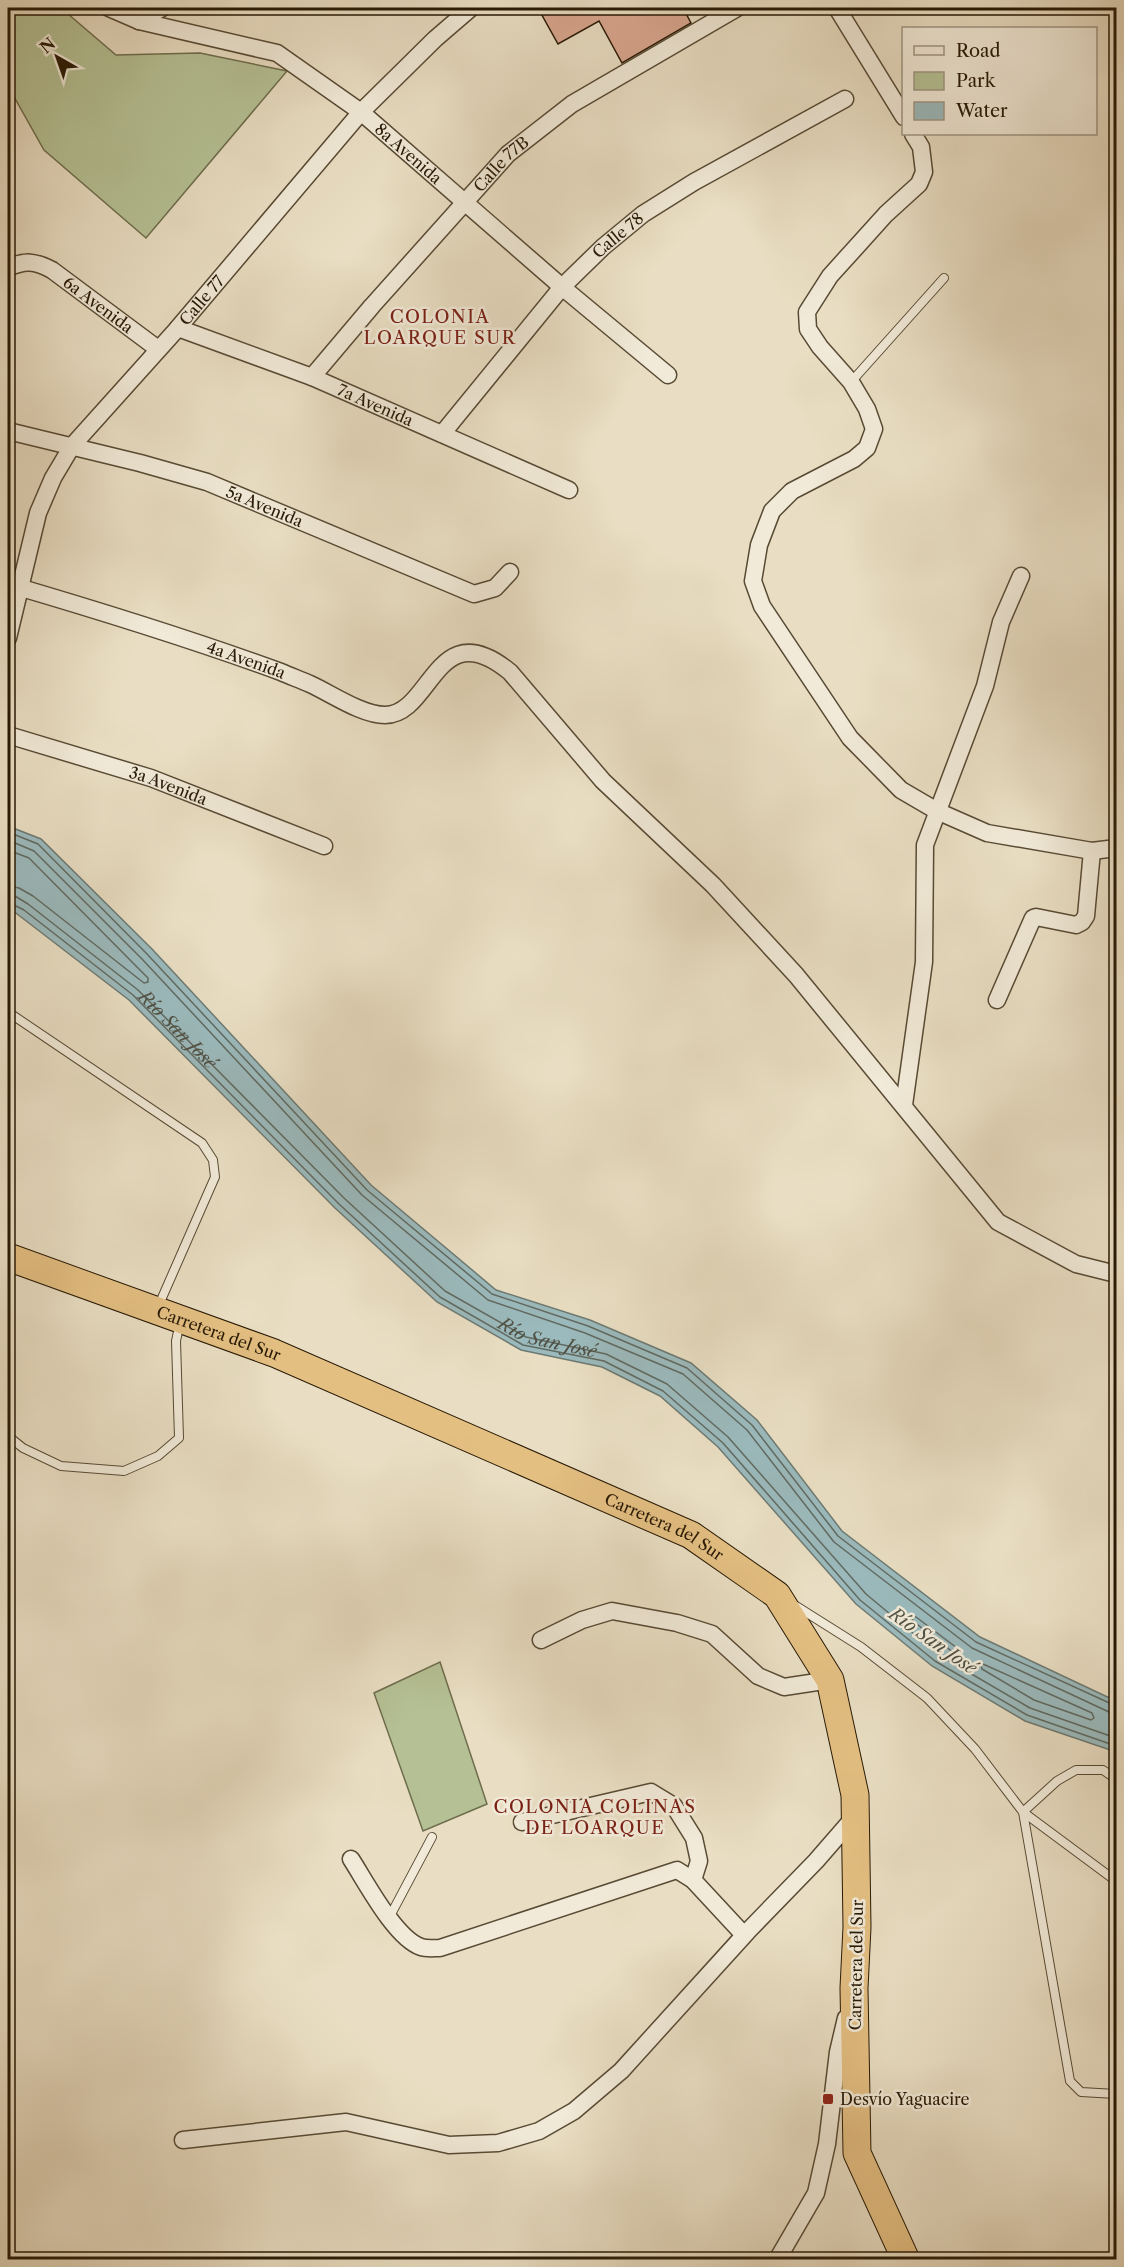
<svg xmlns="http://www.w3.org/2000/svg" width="1124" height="2267" viewBox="0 0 1124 2267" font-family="'Libre Caslon Text',serif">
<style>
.green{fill:#b5c195;stroke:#6e6d4d;stroke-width:1.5}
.water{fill:#9bbabd;stroke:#6d7a73;stroke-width:1.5}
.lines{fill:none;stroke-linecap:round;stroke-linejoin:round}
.shore{stroke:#616a61;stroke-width:1.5}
.building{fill:#daa790;stroke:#271905;stroke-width:1.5}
.service-casing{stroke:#584a34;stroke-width:10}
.minor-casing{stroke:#584a34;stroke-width:19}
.trunk-casing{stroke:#271905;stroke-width:29}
.service{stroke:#f1ead8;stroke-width:8}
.minor{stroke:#f1ead8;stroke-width:16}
.trunk{stroke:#e4bf82;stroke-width:27}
.poi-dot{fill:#8f2418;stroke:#f1ead8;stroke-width:2}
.labels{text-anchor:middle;stroke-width:5;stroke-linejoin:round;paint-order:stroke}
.street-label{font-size:16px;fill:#271905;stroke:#f1ead8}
.poi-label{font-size:16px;fill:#271905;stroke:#f1ead8;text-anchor:start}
.neighbourhood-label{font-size:18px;letter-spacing:1.5px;fill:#7a1f14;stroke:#f1ead8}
.water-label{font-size:18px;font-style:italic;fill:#505145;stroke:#f1ead8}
</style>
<rect width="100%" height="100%" fill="#e9dec3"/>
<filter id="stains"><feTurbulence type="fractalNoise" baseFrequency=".00333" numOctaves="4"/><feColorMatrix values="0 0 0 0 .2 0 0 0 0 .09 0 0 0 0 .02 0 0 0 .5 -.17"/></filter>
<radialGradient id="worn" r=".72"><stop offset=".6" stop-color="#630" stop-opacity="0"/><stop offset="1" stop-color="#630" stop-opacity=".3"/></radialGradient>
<g class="green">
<path d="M8 8H61L116 55 200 53 287 71 146 238 44 150 8 86Z"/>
<path d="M440 1662 487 1804 423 1831 374 1693Z"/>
</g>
<path class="water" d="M8 826 41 839 152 949 371 1185 496 1290 590 1320 691 1363 757 1420 842 1531 980 1637 1116 1701V1752L1025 1721 932 1666 856 1604 718 1447 660 1396 602 1367 521 1350 437 1302 335 1208 129 1000 8 907Z"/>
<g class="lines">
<g class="shore">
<path d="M8 832 38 844 147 954 367 1190 492 1294 588 1326 687 1368 752 1425 838 1536 976 1642 1116 1706"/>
<path d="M8 840 34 851 142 959 362 1195 488 1300 585 1333 683 1374 747 1430 834 1542 972 1648 1109 1712 1116 1713"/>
<path d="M8 850 29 858 135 965 148 978V982L144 983 33 896 19 888 8 886"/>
<path id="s1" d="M8 895 15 896 28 904 138 990 344 1198 445 1291 526 1337 606 1354 667 1384 728 1437 866 1594 939 1655 1030 1708 1116 1738"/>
<path d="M8 902 24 910 133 995 339 1204 440 1297 523 1345 604 1361 663 1391 723 1443 860 1600 935 1661 1027 1715 1116 1746"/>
<path d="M912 1617H916L957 1648V1652L954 1653 913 1621Z"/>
<path d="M983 1664 1092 1713 1094 1718 1091 1720 1034 1700 982 1669 981 1666Z"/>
</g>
</g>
<path class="building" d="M538 8H683L691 23 622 63 599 21 558 44Z"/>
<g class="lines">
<defs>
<g id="service">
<path d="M851 382 944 278"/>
<path d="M8 1012 202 1143 213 1160 215 1177 158 1307"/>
<path d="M8 1436 23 1448 61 1466 124 1471 158 1456 179 1438 176 1341 180 1322"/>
<path d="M796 1606 861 1647 927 1698 975 1749 1023 1812 1070 2081 1081 2092 1116 2094"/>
<path d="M1116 1779 1103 1770H1076L1057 1781 1023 1812 1116 1881"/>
<path d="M389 1918 432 1837"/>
</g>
<g id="minor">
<path id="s2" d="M109 8 139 21 277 53 361 112 562 287 668 375"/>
<path d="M837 8 904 117"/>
<path d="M139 21 162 8"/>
<path d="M913 134 921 147 924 172 919 184 886 214 830 276 807 312 808 329 820 347 851 382 867 409 874 429 867 448 854 459 792 491 772 511 759 545 753 581 762 606 850 738 901 790 937 811 987 833 1092 851 1116 848"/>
<path id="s3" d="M8 268C25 260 35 261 52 270L158 349"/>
<path id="s4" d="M178 328 312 377 569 490"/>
<path id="s5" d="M312 377 372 306 508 154 572 104 737 8"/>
<path id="s6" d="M8 431 140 463 207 482 474 594 495 588 510 572"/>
<path id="s7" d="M442 434 562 287 603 247 643 214 694 182 845 99"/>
<path id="s8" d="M8 584C100 611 191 639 281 672 290 676 301 680 310 684 332 694 362 715 385 715 432 715 436 611 510 672L603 781 713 885 796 975 998 1222 1076 1264 1116 1274"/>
<path id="s9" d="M8 638 38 513 53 478 72 446 178 328 361 112 435 39 471 8"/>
<path id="s10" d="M8 735 151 778 324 846"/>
<path d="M997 1000 1033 918 1036 917 1076 925 1082 922 1086 916 1092 851"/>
<path d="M904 1105 924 962 925 845 985 686 1001 622 1021 576"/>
<path d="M541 1640 582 1620 612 1611 677 1623 712 1634 758 1676 784 1687 830 1680"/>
<path d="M522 1822 651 1792 674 1806 694 1838 699 1861 693 1880"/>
<path d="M351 1859C366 1882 395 1938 421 1947 427 1949 433 1948 440 1948L677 1870 693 1880 744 1935"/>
<path d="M183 2140 346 2122 449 2145 498 2143 539 2131 574 2111 621 2071 748 1931 816 1861 856 1815"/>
<path d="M777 2260 816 2193 827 2144 838 2052 846 2018"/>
</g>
<g id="trunk">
<path id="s11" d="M8 1257 274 1353 691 1535 777 1595 830 1680 855 1795 857 1927 854 1988 857 2153 906 2260"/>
</g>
</defs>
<use href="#service" class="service-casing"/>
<use href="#minor" class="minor-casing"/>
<use href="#trunk" class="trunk-casing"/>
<use href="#service" class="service"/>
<use href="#minor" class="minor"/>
<use href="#trunk" class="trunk"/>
</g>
<rect class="poi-dot" x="822" y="2093" width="12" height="12" rx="3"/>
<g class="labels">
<g class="street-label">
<text dy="6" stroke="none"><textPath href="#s2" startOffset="340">8a Avenida</textPath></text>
<text dy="6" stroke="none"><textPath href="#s5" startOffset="285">Calle 77B</textPath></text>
<text dy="6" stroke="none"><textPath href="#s7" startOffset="266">Calle 78</textPath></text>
<text dy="6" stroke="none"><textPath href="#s9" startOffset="399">Calle 77</textPath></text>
<text dy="6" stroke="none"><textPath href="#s3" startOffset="104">6a Avenida</textPath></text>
<text dy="6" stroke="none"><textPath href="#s4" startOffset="212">7a Avenida</textPath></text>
<text dy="6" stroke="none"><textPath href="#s6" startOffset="268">5a Avenida</textPath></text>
<text dy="6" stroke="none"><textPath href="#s8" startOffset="250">4a Avenida</textPath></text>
<text dy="6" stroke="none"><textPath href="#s10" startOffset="168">3a Avenida</textPath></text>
<text dy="6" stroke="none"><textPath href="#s11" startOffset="224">Carretera del Sur</textPath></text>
<text dy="6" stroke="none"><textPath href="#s11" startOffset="710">Carretera del Sur</textPath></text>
<text transform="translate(856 1965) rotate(-89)" y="6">Carretera del Sur</text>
</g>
<g class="poi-label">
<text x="840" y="2105">Desvío Yaguacire</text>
</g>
<g class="neighbourhood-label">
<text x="440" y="323">COLONIA<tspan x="440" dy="21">LOARQUE SUR</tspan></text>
<text x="595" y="1813">COLONIA COLINAS<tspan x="595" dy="21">DE LOARQUE</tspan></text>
</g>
<g class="water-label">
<text dy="6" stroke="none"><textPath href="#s1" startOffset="218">Río San José</textPath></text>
<text dy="6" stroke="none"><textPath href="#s1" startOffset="706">Río San José</textPath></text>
<text transform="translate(933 1641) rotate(35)" y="6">Río San José</text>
</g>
</g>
<rect width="1124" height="2267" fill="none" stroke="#e9dec3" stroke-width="30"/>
<rect x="9" y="9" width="1106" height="2249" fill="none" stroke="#271905" stroke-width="3"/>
<rect x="15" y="15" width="1094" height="2237" fill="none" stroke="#271905" stroke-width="1.5"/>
<rect x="902" y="27" width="195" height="108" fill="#f1ead8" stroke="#a09684" stroke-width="1.5"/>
<rect x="914" y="46" width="30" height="9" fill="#f1ead8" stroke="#a09684" stroke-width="1.5"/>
<text x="956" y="57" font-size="18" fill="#271905">Road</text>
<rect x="914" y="72" width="30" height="18" fill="#b5c195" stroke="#a09684" stroke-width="1.5"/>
<text x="956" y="87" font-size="18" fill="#271905">Park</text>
<rect x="914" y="102" width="30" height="18" fill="#9bbabd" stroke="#a09684" stroke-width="1.5"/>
<text x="956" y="117" font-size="18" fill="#271905">Water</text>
<g transform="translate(57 57) rotate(320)" stroke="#f1ead8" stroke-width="4.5" paint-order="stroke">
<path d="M0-4.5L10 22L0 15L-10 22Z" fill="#271905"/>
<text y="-9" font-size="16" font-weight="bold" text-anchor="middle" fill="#271905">N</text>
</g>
<rect width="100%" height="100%" filter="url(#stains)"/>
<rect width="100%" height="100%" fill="url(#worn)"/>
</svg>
